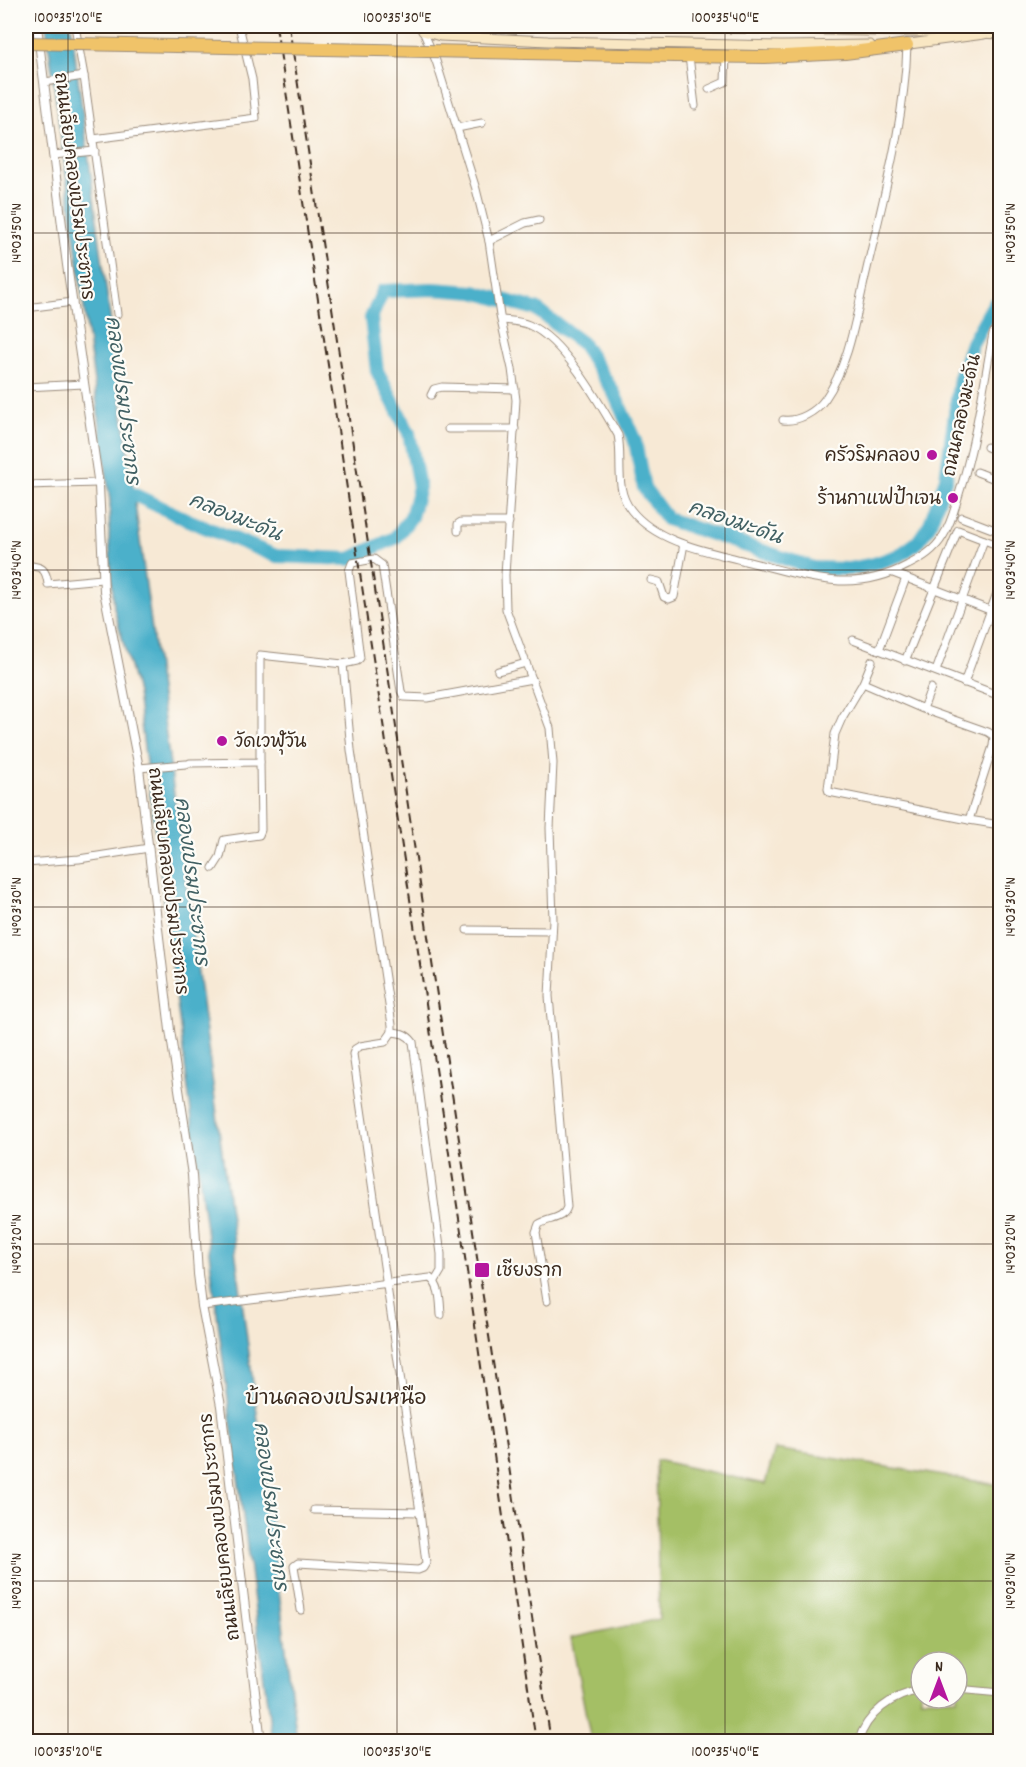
<svg xmlns="http://www.w3.org/2000/svg" width="1026" height="1767" viewBox="0 0 1026 1767" font-family="Dekko,'Playpen Sans Thai',sans-serif">
<style>
.green{fill:#a4bf65;stroke:#707442;stroke-width:1.5;fill-rule:evenodd}
.water{fill:#4bb0ca;stroke:#436d74;stroke-width:1.5}
.lines{fill:none;stroke-linecap:round;stroke-linejoin:round}
.river{stroke:#4bb0ca;stroke-width:14}
.minor-casing{stroke:#998a7a;stroke-width:9}
.tertiary-casing{stroke:#998a7a;stroke-width:10}
.secondary-casing{stroke:#998a7a;stroke-width:11}
.motorway-casing{stroke:#998a7a;stroke-width:14}
.minor{stroke:#fff;stroke-width:7}
.tertiary{stroke:#fff;stroke-width:8}
.secondary{stroke:#f9e7c3;stroke-width:9}
.motorway{stroke:#f0c369;stroke-width:12}
.rail{stroke:#3b2a1e;stroke-width:2;stroke-dasharray:9 4.5;stroke-linecap:butt}
.motorway-bridge-casing{stroke:#998a7a;stroke-width:14;stroke-linecap:butt}
.motorway-bridge{stroke:#f0c369;stroke-width:12}
.ticks{fill:none;stroke:#3b2a1e;stroke-width:1.5;stroke-opacity:0.45}
.poi-dot{fill:#b5179e;stroke:#fdfcf7;stroke-width:2}
.labels{text-anchor:middle;stroke-width:4.5;stroke-linejoin:round;paint-order:stroke}
.street-label{font-size:18px;fill:#3b2a1e;stroke:#fdfcf7}
.poi-label{font-size:18px;fill:#3b2a1e;stroke:#fdfcf7;text-anchor:end}
.water-label{font-size:20px;font-style:italic;fill:#416063;stroke:#fdfcf7}
.quarter-label{font-size:21px;fill:#3b2a1e;stroke:#fdfcf7}
.neatline{fill:none;stroke:#3b2a1e;stroke-width:2}
.ticks-label{font-size:15px;text-anchor:middle;fill:#3b2a1e}
</style>
<rect width="100%" height="100%" fill="#fdfcf7"/>
<filter id="ink" filterUnits="userSpaceOnUse"><feTurbulence type="fractalNoise" baseFrequency=".0167" numOctaves="2"/><feDisplacementMap in="SourceGraphic" scale="12" xChannelSelector="R" yChannelSelector="G"/><feConvolveMatrix kernelMatrix="1 2 1 2 8 2 1 2 1" color-interpolation-filters="sRGB"/></filter>
<filter id="wash" filterUnits="userSpaceOnUse"><feTurbulence type="fractalNoise" baseFrequency=".008" numOctaves="4" result="noise"/><feDisplacementMap in="SourceGraphic" scale="24" xChannelSelector="R" yChannelSelector="G"/><feGaussianBlur stdDeviation="1.35" result="paint"/><feColorMatrix in="noise" values="0 0 0 0 0 0 0 0 0 0 0 0 0 0 0 0 0 1.4 0 .05"/><feComposite in="paint" operator="in"/></filter>
<g filter="url(#wash)">
<rect width="100%" height="100%" fill="#f7e9d5"/>
<path class="green" d="M775 1449 1000 1485V1741H591L571 1638 659 1619 656 1460 765 1484ZM921 1662H957V1698H921Z"/>
<path class="water" d="M46 26H71L264 1465 297 1741H272L137 693 114 608 109 540 110 501Z"/>
<g class="lines">
<path class="river" d="M120 488 190 521 276 556 350 559 395 538 411 517 419 487 409 433 377 371 371 318 383 291 433 289 474 292 536 309 582 343 614 393 635 441 644 488 667 519 813 568 848 569 874 564 900 555 918 542 930 524 946 478 960 378 972 343 994 304 1000 301"/>
</g>
</g>
<g filter="url(#ink)">
<g class="lines">
<defs>
<g id="minor">
<path d="M75 26 84 76 117 314"/>
<path d="M423 31 436 61 476 189 489 241 500 316 512 369 516 400 505 575 506 609 550 728 553 763 550 828 553 920 549 996 567 1207C564 1219 549 1218 539 1224L536 1232 547 1301"/>
<path d="M689 56 695 106"/>
<path d="M45 82 84 76"/>
<path d="M709 89 725 82 726 56"/>
<path d="M457 128 482 123"/>
<path d="M93 139 256 118 252 79 239 26"/>
<path d="M53 155 95 151"/>
<path d="M489 241 525 223 539 220"/>
<path d="M26 308 73 302"/>
<path d="M502 320C511 321 520 321 529 325 564 340 599 402 618 435 623 460 614 489 631 510 657 543 707 551 745 561 804 575 850 596 908 565 922 558 935 550 943 536 951 524 955 508 959 494 976 441 983 388 993 334L1000 321"/>
<path d="M26 387 84 384"/>
<path d="M431 395 434 389 442 387 515 389"/>
<path d="M783 420C798 422 816 412 825 399 850 363 856 315 866 273 883 199 905 121 907 45"/>
<path d="M448 429H515"/>
<path d="M987 447 1000 452"/>
<path d="M977 472 1000 481"/>
<path d="M26 485 98 483"/>
<path d="M961 517 1000 532"/>
<path d="M458 531V524L461 522H509"/>
<path d="M26 565C41 567 46 567 48 584L102 579"/>
<path d="M893 573 1000 614"/>
<path d="M651 580 659 582 664 597 669 599 674 597 684 544"/>
<path d="M853 640 1000 696"/>
<path d="M879 650 906 578"/>
<path d="M905 661 958 530 1000 546"/>
<path d="M498 671 526 663"/>
<path d="M936 671 984 540"/>
<path d="M863 683 872 661"/>
<path d="M964 683 1000 585"/>
<path d="M995 694 1000 678"/>
<path d="M923 709 863 683 842 718 835 734 828 789 829 792 969 820 993 746 994 736 988 732 923 709 931 688"/>
<path d="M190 763 260 762V655L343 664 357 661 360 658 349 571 352 563 374 559 382 565 401 691 404 697 428 698 532 679"/>
<path d="M139 768 186 764"/>
<path d="M1000 782V792"/>
<path d="M969 820 1000 825"/>
<path d="M26 863 79 859 149 848"/>
<path d="M213 868 220 857 224 840 259 835 261 830 260 762"/>
<path d="M467 930 552 931"/>
<path d="M392 1032C402 1033 407 1034 413 1042L441 1254V1271L435 1281"/>
<path d="M202 1306 430 1278C441 1286 440 1303 441 1315"/>
<path d="M314 1510 420 1512"/>
<path d="M301 1610 294 1566 298 1563 418 1570 423 1568 426 1563 420 1512 353 1054 355 1049 360 1046 385 1042 392 1032V1025L351 750 343 664"/>
<path d="M957 1689 1000 1693"/>
<path d="M858 1742C867 1713 892 1695 921 1690"/>
</g>
<path id="tertiary" d="M37 26 67 265 99 486 104 591 139 768 170 1030 192 1175 198 1274 202 1306 221 1406 261 1742"/>
<g id="secondary">
<path d="M26 26H37"/>
<path d="M421 26 423 31 440 36 548 41 781 46 870 45"/>
<path d="M631 26 962 33"/>
<path d="M978 33 1000 34"/>
<path d="M902 45 984 34"/>
</g>
<path id="motorway" d="M676 56 765 57 845 53 907 45"/>
</defs>
<use href="#minor" class="minor-casing"/>
<use href="#tertiary" class="tertiary-casing"/>
<use href="#secondary" class="secondary-casing"/>
<use href="#motorway" class="motorway-casing"/>
<use href="#minor" class="minor"/>
<use href="#tertiary" class="tertiary"/>
<use href="#secondary" class="secondary"/>
<use href="#motorway" class="motorway"/>
<g class="rail">
<path d="M276 26 466 1264 536 1742"/>
<path d="M289 26 551 1742"/>
</g>
<defs>
<path id="motorway-bridge" d="M26 43 676 56"/>
</defs>
<use href="#motorway-bridge" class="motorway-bridge-casing"/>
<use href="#motorway-bridge" class="motorway-bridge"/>
</g>
</g>
<path class="ticks" d="M68 26V1742M397 26V1742M725 26V1742M26 233H1000M26 570H1000M26 907H1000M26 1244H1000M26 1581H1000"/>
<g class="poi-dot">
<circle cx="932" cy="455" r="6"/>
<circle cx="953" cy="498" r="6"/>
<circle cx="222" cy="741" r="6"/>
<rect x="474" y="1262" width="16" height="16" rx="3"/>
</g>
<g class="labels">
<g class="street-label">
<text transform="translate(75 186) rotate(83)" y="6">ถนนเลียบคลองเปรมประชากร</text>
<text transform="translate(961 415) rotate(-78)" y="6">ถนนคลองมะดัน</text>
<text transform="translate(169 881) rotate(83)" y="6">ถนนเลียบคลองเปรมประชากร</text>
<text transform="translate(219 1527) rotate(-97)" y="6">ถนนเลียบคลองเปรมประชากร</text>
</g>
<g class="poi-label">
<text x="920" y="461">ครัวริมคลอง</text>
<text x="941" y="504">ร้านกาแฟป้าเจน</text>
<text x="234" y="747" text-anchor="start">วัดเวฬุวัน</text>
<text x="496" y="1276" text-anchor="start">เชียงราก</text>
</g>
<g class="water-label">
<text transform="translate(124 400) rotate(83)" y="7">คลองเปรมประชากร</text>
<text transform="translate(236 516) rotate(22)" y="7">คลองมะดัน</text>
<text transform="translate(736 521) rotate(19)" y="7">คลองมะดัน</text>
<text transform="translate(193 881) rotate(83)" y="7">คลองเปรมประชากร</text>
<text transform="translate(272 1506) rotate(83)" y="7">คลองเปรมประชากร</text>
</g>
<g class="quarter-label">
<text x="336" y="1404">บ้านคลองเปรมเหนือ</text>
</g>
</g>
<rect width="1026" height="1767" fill="none" stroke="#fdfcf7" stroke-width="66"/>
<g transform="translate(939 1680)"><circle r="28" fill="#fdfcf7" stroke="#afa8a0" stroke-width="1.5"/>
<path d="M0-4.5L10 22L0 15L-10 22Z" fill="#b5179e"/>
<text y="-9" font-size="16" font-weight="bold" text-anchor="middle" fill="#3b2a1e">N</text>
</g>
<rect x="33" y="33" width="960" height="1701" class="neatline"/>
<g class="ticks-label">
<text x="68" y="22">100°35'20"E</text>
<text x="397" y="22">100°35'30"E</text>
<text x="725" y="22">100°35'40"E</text>
<text transform="translate(16 233) rotate(-90)" y="5">14°03'50"N</text>
<text transform="translate(1010 233) rotate(-90)" y="5">14°03'50"N</text>
<text transform="translate(16 570) rotate(-90)" y="5">14°03'40"N</text>
<text transform="translate(1010 570) rotate(-90)" y="5">14°03'40"N</text>
<text transform="translate(16 907) rotate(-90)" y="5">14°03'30"N</text>
<text transform="translate(1010 907) rotate(-90)" y="5">14°03'30"N</text>
<text transform="translate(16 1244) rotate(-90)" y="5">14°03'20"N</text>
<text transform="translate(1010 1244) rotate(-90)" y="5">14°03'20"N</text>
<text transform="translate(16 1581) rotate(-90)" y="5">14°03'10"N</text>
<text transform="translate(1010 1581) rotate(-90)" y="5">14°03'10"N</text>
<text x="68" y="1756">100°35'20"E</text>
<text x="397" y="1756">100°35'30"E</text>
<text x="725" y="1756">100°35'40"E</text>
</g>
</svg>
